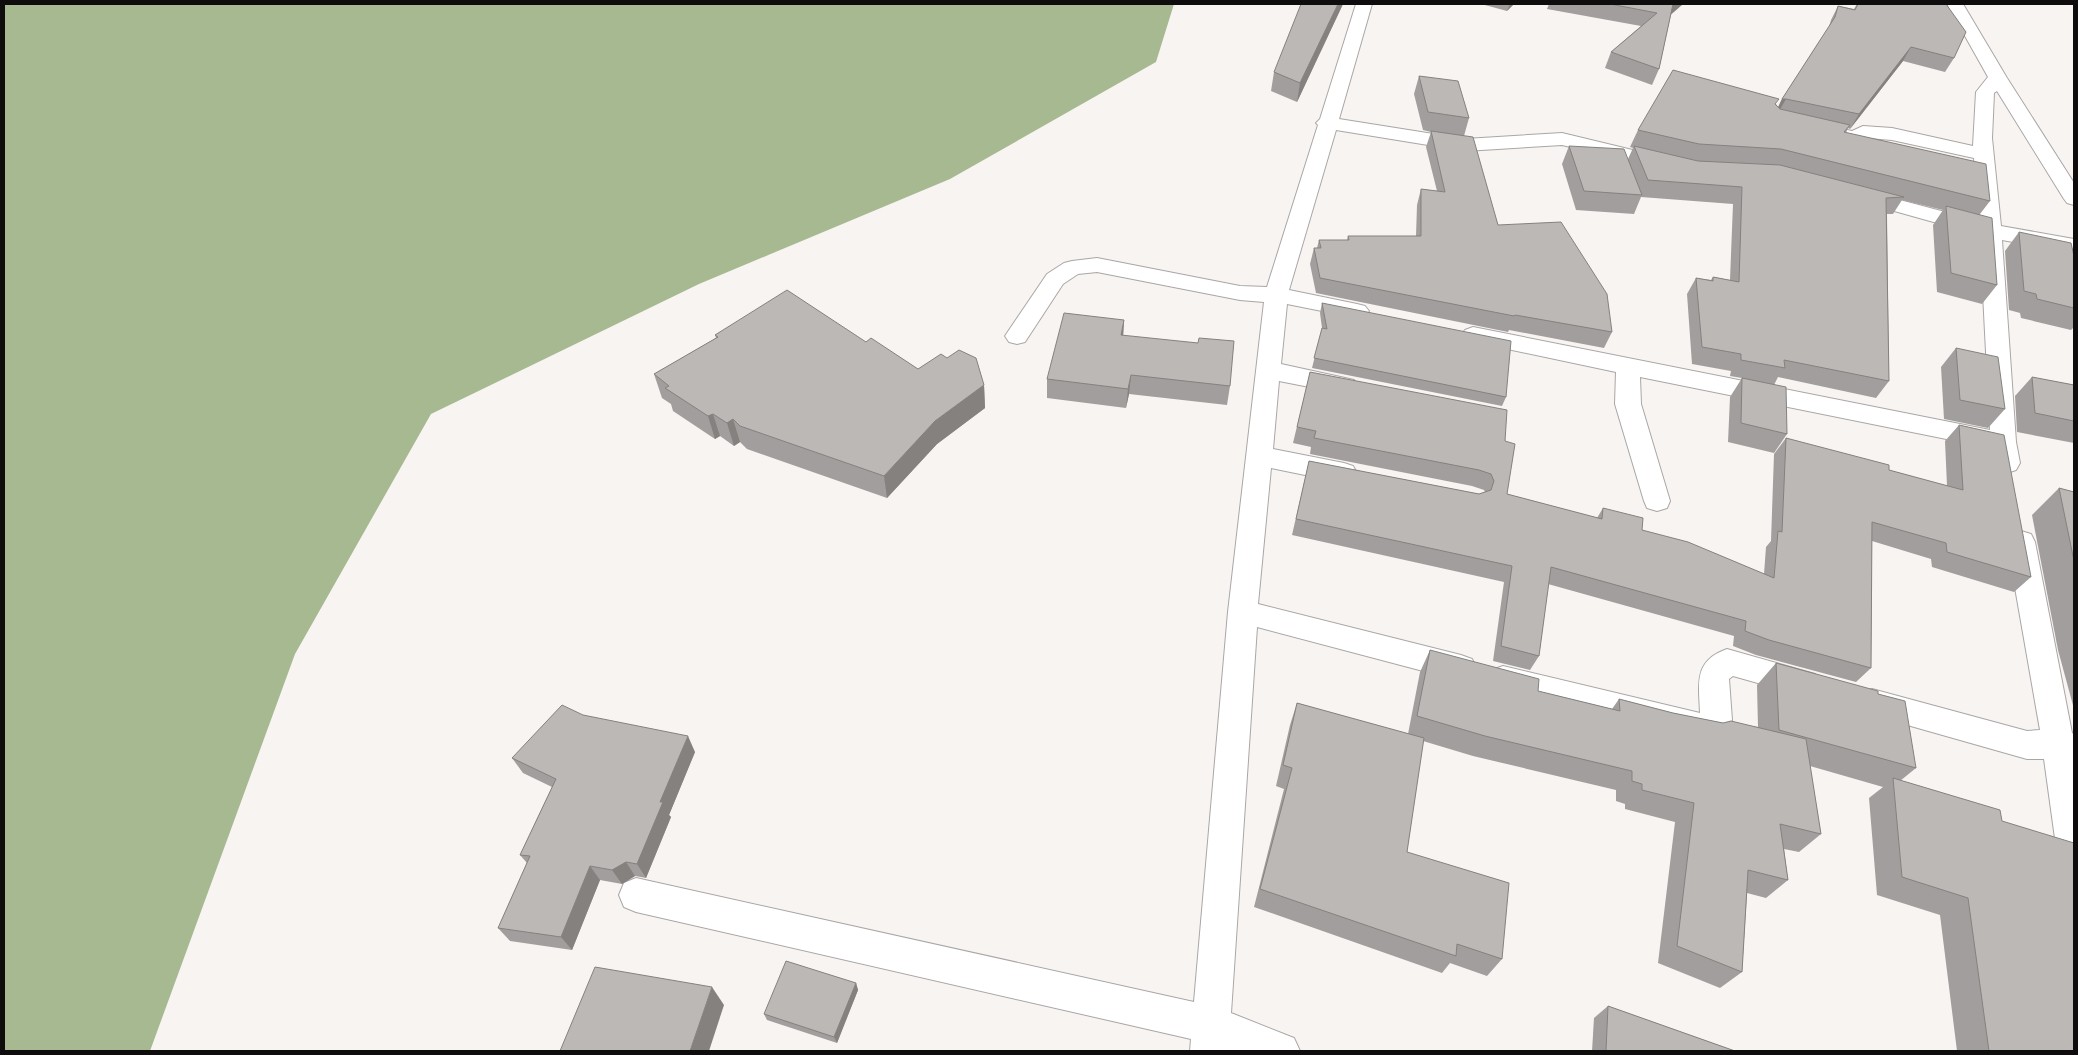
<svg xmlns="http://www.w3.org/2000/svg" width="2078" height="1055" viewBox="0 0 2078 1055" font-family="Raleway,sans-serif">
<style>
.forest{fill:#a7b991}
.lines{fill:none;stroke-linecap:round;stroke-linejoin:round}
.minor-casing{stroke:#aaa6a5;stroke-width:2}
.minor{fill:#fff;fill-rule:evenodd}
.wall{fill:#a29e9d}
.shaded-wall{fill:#84817f}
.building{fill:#bcb8b6;stroke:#84817f}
</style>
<rect width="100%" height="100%" fill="#f8f4f2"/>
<path class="forest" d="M4 4H1174L1156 62 950 179 699 284 431 414 295 654 150 1051H4Z"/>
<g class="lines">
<defs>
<g id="minor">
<path d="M1356 4H1372L1339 119 1465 139 1562 133 1674 160 1677 164 1674 168 1667 170 1562 145 1465 151 1336 130 1289 290 1357 304 1365 306 1369 311 1365 316 1357 318 1287 304 1281 364 1345 378 1354 380 1357 386 1354 392 1345 394 1279 381 1273 449 1344 463 1353 466 1357 473 1353 480 1344 483 1271 468 1258 604 1461 655 1472 659 1476 668 1472 677 1461 681 1257 627 1231 1013 1294 1038 1300 1051H1190L1191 1039 636 912 624 907 619 895 624 883 636 878 1194 1002 1228 612 1264 302 1240 300 1097 272 1078 274 1063 284 1025 342 1017 344 1009 342 1005 336 1047 274 1064 263 1072 261 1097 258 1240 286 1267 287 1318 125 1316 123 1320 119Z"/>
<path d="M1947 4H1963L2007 78 2074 183V205L2067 203 2064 199 1997 91 1994 93 1992 138 2001 226 2074 239V253L2002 240 2016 442 2020 463 2016 470 2007 473 1998 470 1994 463 1991 448 1640 377 1641 404 1670 501 1667 508 1657 511 1647 508 1644 501 1615 404 1616 372 1465 340 1461 335 1465 330 1473 327 1990 430 1980 235 1855 200 1852 196 1855 192 1862 190 1979 221 1974 158 1892 140 1868 138C1855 149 1832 139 1817 135L1814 131 1817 127 1824 125 1852 131 1863 126 1892 128 1973 146 1976 92 1988 77Z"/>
<path d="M2021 531 2031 534 2035 542 2072 733 2074 734V869L2062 864 2057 853 2044 759H2027L1872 715 1861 711 1856 702 1861 693 1872 689 2027 731 2040 730 2007 542 2011 534Z"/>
<path d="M1727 649 1815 674 1819 683 1815 692 1804 696 1733 676 1729 679 1732 720 1727 730 1716 738 1705 742 1657 732 1503 692 1492 688 1488 679 1492 670 1503 666 1700 713C1699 684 1693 661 1727 649Z"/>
</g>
</defs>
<use href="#minor" class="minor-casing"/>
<use href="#minor" class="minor"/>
</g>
<g class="wall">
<path d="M1343 4 1297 102 1271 91 1274 72Z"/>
<path d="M1481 4H1514L1507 11Z"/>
<path d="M1549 4H1683L1671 14 1659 69 1652 85 1605 68 1611 52 1641 26 1547 9Z"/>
<path d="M1857 4H1946L1954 58 1945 72 1903 61 1850 129 1848 128 1846 133 1990 201 1980 214 1997 285 1982 304 1937 292 1933 225 1943 210 1902 200 1893 214H1887L1889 381 1876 398 1778 377 1774 385 1787 434 1774 453 1728 442 1730 397 1742 378 1730 376 1731 371 1692 364 1687 294 1696 278 1711 280 1713 277 1730 280 1733 204 1641 197 1634 214 1576 210 1562 164 1569 146 1628 159 1633 148 1630 147 1638 130 1776 104 1778 107 1782 99 1829 27 1831 20 1838 6 1854 9Z"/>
<path d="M1419 76 1469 118 1464 136 1498 225 1612 332 1604 348 1509 330 1508 332 1316 293 1310 264 1314 248H1317L1319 240H1347L1348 236H1416L1417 205 1421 189 1437 191 1426 147 1431 132 1423 130 1414 94Z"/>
<path d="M2019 232 2074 256V327L2071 330 2021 318 2020 313 2009 310 2005 251Z"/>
<path d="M1322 303 1506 397 1502 406 1312 368 1322 328 1320 313Z"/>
<path d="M1124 320 1123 335 1230 386 1227 405 1129 394 1126 408 1047 398V379Z"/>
<path d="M715 335 866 342 918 369 984 385 985 408 937 444 887 498 747 449 740 442 734 446 720 436 715 439 673 411 671 404 662 398 654 374 716 338Z"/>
<path d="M1956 348 2005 409 1988 428 1944 419 1941 367Z"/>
<path d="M1310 372 1505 441 1507 494 1597 518 1603 508 1642 530 1764 574 1766 547 1771 541 1774 454 1786 438 1889 470 1947 486 1945 441 1959 425 2031 577 2014 592 1932 567 1931 559 1872 541 1871 668 1856 682 1756 655 1733 646 1734 636 1548 584 1539 656 1530 670 1493 661 1504 582 1292 535 1309 461 1479 494 1485 492 1484 490 1472 486 1310 454 1311 447 1293 443Z"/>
<path d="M2032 377 2074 385V443L2017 432 2015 396Z"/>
<path d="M2059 488 2074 492V709L2058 650 2032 515Z"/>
<path d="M1430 650 1538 691 1612 709 1619 699 1673 713 1723 723 1758 727 1757 685 1776 663 1878 694 1916 768 1900 781 2002 821 2074 1051H1957L1940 915 1877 895 1869 798 1883 787 1810 766 1821 834 1799 852 1784 849 1788 880 1766 898 1747 893 1742 972 1720 988 1658 963 1675 822 1625 809V804L1616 801V790L1473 756 1423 741 1407 852 1502 959 1487 976 1450 963 1442 973 1254 907 1284 789 1276 786 1290 725 1297 703 1408 734 1420 672Z"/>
<path d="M583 715 695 752 669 815 671 817 646 878 635 876 622 884 600 880 572 950 510 941 498 928 527 863 520 855 552 787 523 773 512 758Z"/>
<path d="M856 983 858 990 837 1043 767 1020 764 1014Z"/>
<path d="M1608 1006 1735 1051H1592L1594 1018Z"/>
</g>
<g class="shaded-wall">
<path d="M1338 4H1343L1297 102 1300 83Z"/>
<path d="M1510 4H1514L1507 11Z"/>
<path d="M1673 4H1683L1667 18Z"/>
<path d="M1911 47 1903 61 1850 129 1859 114Z"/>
<path d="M1782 99H1786L1778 113 1775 114Z"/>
<path d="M1124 320 1123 339 1121 335Z"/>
<path d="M1131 375 1129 394 1126 408 1128 389Z"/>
<path d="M984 385 985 408 937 444 887 498 884 476 935 421Z"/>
<path d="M713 414 720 436 715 439 708 416Z"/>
<path d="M733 419 740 442 734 446 727 423Z"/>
<path d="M688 736 695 752 669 815 671 817 646 878 637 864 660 802Z"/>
<path d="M626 862 635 876 622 884 612 870Z"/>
<path d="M590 866 600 880 572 950 561 937Z"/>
<path d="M856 983 858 990 837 1043 834 1037Z"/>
<path d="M712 987 724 1005 709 1051H690Z"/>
</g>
<g class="building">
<path d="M1301 4H1338L1300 83 1274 72Z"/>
<path d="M1610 4H1673L1659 69 1611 52 1657 13Z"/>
<path d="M1858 4H1946L1966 32 1954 58 1911 47 1859 114 1786 99H1782L1835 17 1838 6 1855 10Z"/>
<path d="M1673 70 1779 99 1775 104 1780 109 1850 125 1844 132 1986 164 1990 201 1781 149 1699 144 1638 130Z"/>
<path d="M1419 76 1458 81 1469 118 1428 112Z"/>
<path d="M1431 131 1473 137 1498 225 1561 222 1607 294 1612 332 1515 315 1514 316 1320 278 1314 248H1321L1319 240H1349L1348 236H1421V189L1445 192Z"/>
<path d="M1569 146 1624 149 1642 195 1584 191Z"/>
<path d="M1634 146 1698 161 1780 165 1904 197 1886 198 1889 381 1784 360 1785 368 1741 360V354L1702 347 1696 278 1713 281V277L1739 282 1742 187 1648 180Z"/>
<path d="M1946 206 1992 218 1997 285 1951 273Z"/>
<path d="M2019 232 2071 243 2074 256V308L2037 299 2036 294 2024 291Z"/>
<path d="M787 290 866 342 871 338 918 369 941 354 947 358 959 350 976 358 984 385 935 421 884 476 740 426 733 419 727 423 713 414 708 416 665 388 669 386 654 374 718 337 715 335Z"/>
<path d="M1322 303 1511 341 1506 397 1314 358 1322 328 1327 329Z"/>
<path d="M1064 313 1124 320 1121 335 1198 343 1199 338 1234 341 1230 386 1131 375 1128 389 1047 379Z"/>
<path d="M1956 348 1998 357 2005 409 1960 400Z"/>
<path d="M1310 372 1507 410 1505 441 1515 444 1507 494 1602 519 1603 508 1643 518 1642 530 1688 542 1774 578 1778 531 1782 532 1786 438 1889 465V470L1963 490 1959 425 2004 435 2031 577 1947 552 1946 543 1872 522 1871 668 1769 640 1745 631 1746 621 1551 567 1539 656 1501 646 1512 566 1296 519 1309 461 1479 494 1491 490 1494 481 1491 474 1479 470 1314 438 1316 431 1297 427Z"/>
<path d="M2032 377 2074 385V421L2035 413Z"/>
<path d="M1742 378 1786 387 1787 434 1741 423Z"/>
<path d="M2059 488 2074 492V561Z"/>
<path d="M1430 650 1539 679 1538 691 1620 711 1619 699 1673 713 1723 723 1731 721 1806 739 1821 834 1780 824 1788 880 1748 870 1742 972 1677 946 1694 803 1642 790V784L1632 781V771L1485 736 1417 716Z"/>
<path d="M1776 663 1878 691V694L1905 701 1916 768 1779 730Z"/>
<path d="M1297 703 1424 738 1407 852 1509 883 1502 959 1457 944 1456 956 1260 889 1292 768 1283 765Z"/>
<path d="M562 705 583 715 688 736 660 802H663L637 864 626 862 612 870 590 866 561 937 498 928 530 856 520 855 556 779 512 758Z"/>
<path d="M1893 778 2000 810 2002 821 2074 843V1051H1989L1968 898 1902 877Z"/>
<path d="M786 961 856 983 834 1037 764 1014Z"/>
<path d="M595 967 712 987 690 1051H560Z"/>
<path d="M1608 1006 1735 1051H1606Z"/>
</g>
<rect width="2078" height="1055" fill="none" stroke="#0e0c0c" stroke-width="10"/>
</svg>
